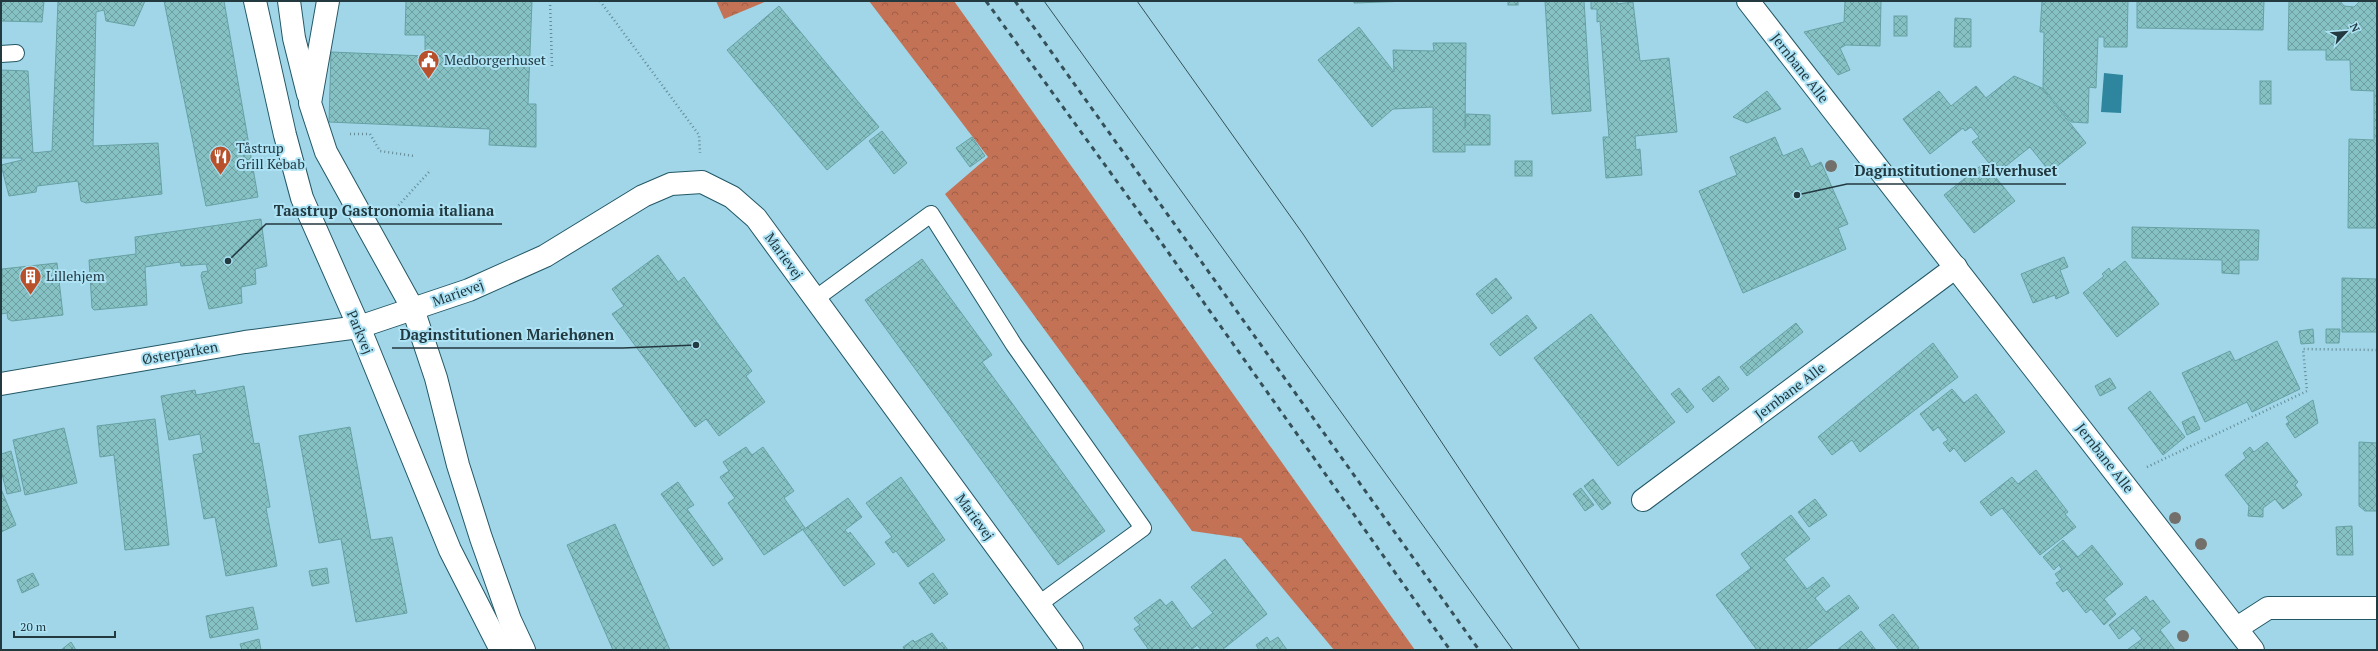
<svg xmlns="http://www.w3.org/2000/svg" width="2378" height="651" viewBox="0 0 2378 651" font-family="'PT Serif',serif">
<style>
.forest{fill:url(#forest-crowns)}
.water{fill:#2e869e}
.building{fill:url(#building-cross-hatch);stroke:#67a1a4}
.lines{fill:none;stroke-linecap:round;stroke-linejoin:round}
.service-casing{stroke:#225766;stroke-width:18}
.minor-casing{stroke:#225766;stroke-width:24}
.tertiary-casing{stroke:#225766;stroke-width:24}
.path{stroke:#648b97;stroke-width:2.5;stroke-dasharray:1 3;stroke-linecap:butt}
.service{stroke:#fff;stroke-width:16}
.minor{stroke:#fff;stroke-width:22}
.tertiary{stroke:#fff;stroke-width:22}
.tram{stroke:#355058;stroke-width:1}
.rail{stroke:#355058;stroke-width:3;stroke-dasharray:5 5;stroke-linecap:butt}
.tree{fill:#736f6b}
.labels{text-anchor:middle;stroke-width:4;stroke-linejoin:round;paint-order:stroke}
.poi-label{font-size:14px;fill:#233940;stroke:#ade3f5;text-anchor:start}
.street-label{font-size:14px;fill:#233940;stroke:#ade3f5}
.leader{fill:none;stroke:#233940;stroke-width:1.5}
.callout-dot{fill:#233940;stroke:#ade3f5;stroke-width:1.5}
.callout-label{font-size:15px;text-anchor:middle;font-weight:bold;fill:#233940;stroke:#ade3f5;stroke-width:4;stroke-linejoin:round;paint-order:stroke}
</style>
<defs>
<pattern id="forest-crowns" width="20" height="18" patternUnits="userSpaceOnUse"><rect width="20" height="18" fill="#c47256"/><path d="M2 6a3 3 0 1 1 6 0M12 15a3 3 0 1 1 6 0" fill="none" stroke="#9f5f49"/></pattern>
<pattern id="building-cross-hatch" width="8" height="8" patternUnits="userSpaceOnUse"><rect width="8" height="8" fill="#86c1c4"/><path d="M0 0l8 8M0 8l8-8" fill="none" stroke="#6d9ea1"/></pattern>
</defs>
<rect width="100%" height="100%" fill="#a0d6e7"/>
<g class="forest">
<path d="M716 1H767L724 19Z"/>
<path d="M869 1H954L1415 650H1334L1241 538 1192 531 945 194 988 157Z"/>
</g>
<path class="water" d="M2104 73 2123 75 2121 113 2101 112Z"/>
<g class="building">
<path d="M1 1H44L42 22 1 21Z"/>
<path d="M58 1H145L134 26 106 21 104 10 96 12 93 146 158 143 162 194 86 203 81 201 78 181 37 186 36 192 9 196 1 165 22 160 21 158H1V70L28 71 33 153 52 151Z"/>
<path d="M164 1H224L258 197 206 206Z"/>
<path d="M406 1H532L528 104H536V147L489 145 490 129 329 122 331 52 425 56V35H405Z"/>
<path d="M1354 1H1410L1354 3Z"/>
<rect x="1508" y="1" width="10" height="4"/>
<path d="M1545 1H1584L1591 111 1552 114Z"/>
<path d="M1591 1H1617V4L1633 2 1640 61 1669 58 1677 132 1635 136 1636 150 1640 149 1642 175 1606 178 1603 137H1609L1600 21 1597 22V9H1591Z"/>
<path d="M1845 1H1881L1880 46 1846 45 1840 48 1850 70 1838 75 1804 32 1844 22Z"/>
<path d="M2042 1H2128L2127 47H2104V37H2098L2096 88 2089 87 2088 123 2071 122 2043 88 2044 32H2040Z"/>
<path d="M2137 1H2264L2263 30 2137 28Z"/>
<path d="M2289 1H2340L2344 6 2354 7 2360 1H2377V228H2348L2349 139 2374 140V91L2351 90 2350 60H2326V50H2288Z"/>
<path d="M779 6 879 127 827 170 727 50Z"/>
<rect x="1894" y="16" width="13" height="20"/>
<path d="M1955 18 1971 19V47H1954Z"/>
<path d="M1359 27 1394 72 1393 50 1434 51 1433 43H1466L1465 128 1466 114 1490 115V145H1465V152H1433V107L1393 109 1372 127 1318 60Z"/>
<path d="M2014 76 2042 88 2086 143 2050 172 2030 147 1997 173 1972 142 1979 137 1971 127 1965 131 1963 128 1930 154 1903 119 1939 91 1951 106 1976 86 1986 98Z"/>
<rect x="2260" y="81" width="11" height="23"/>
<path d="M1767 91 1781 109 1747 123 1733 117Z"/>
<path d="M882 131 907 163 894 174 869 141Z"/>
<path d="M972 137 985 156 970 167 956 148Z"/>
<path d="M1775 137 1783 156 1802 148 1811 167 1821 162 1848 224 1838 228 1846 249 1743 293 1699 191 1737 175 1730 157Z"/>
<rect x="1515" y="161" width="17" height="15"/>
<path d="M1984 163 2015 201 1974 233 1944 195Z"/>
<path d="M261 219 267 266 255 269 256 284 241 287 242 303 209 309 201 276 202 272 208 271 206 264 181 266 180 262 145 267 147 305 94 310 92 308 89 260 136 254 135 237Z"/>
<path d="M2132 227 2259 230 2258 260H2239V274L2222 273V260L2132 258Z"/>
<path d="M658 255 678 282 684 277 752 371 746 376 765 402 719 436 706 419 695 427 612 314 624 306 612 289Z"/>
<path d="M2064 257 2068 267 2060 270 2069 293 2056 299 2055 295 2033 303 2021 274Z"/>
<path d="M922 259 992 355 982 362 1105 531 1058 565 865 300Z"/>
<path d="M2125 261 2159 304 2117 337 2083 293 2104 276 2102 274 2109 268 2111 272Z"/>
<path d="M57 263 63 315 12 321 8 319 7 313 1 314 2 269Z"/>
<path d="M1496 278 1512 298 1492 314 1476 294Z"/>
<path d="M2342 278 2377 279V332H2342Z"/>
<path d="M1591 314 1675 422 1618 466 1534 358Z"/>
<path d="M1527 315 1537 328 1500 356 1490 344Z"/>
<path d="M1796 323 1803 332 1747 376 1740 367Z"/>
<path d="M2313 329 2314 343 2301 344 2299 331Z"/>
<path d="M2326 329H2340L2339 343H2326Z"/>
<path d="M2277 341 2300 389 2252 412 2247 402 2205 422 2182 373 2230 351 2235 361Z"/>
<path d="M1933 343 1958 377 1860 452 1852 440 1832 455 1818 437Z"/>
<path d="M1719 376 1729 389 1713 402 1702 389Z"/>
<path d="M2110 378 2116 388 2100 396 2095 386Z"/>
<path d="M244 386 254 444 259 443 270 507 266 508 277 566 226 576 215 517 204 519 193 455 203 453 200 434 169 440 161 396 195 390 196 395Z"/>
<path d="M1679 388 1694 407 1687 413 1671 394Z"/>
<path d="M1952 389 1964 403 1976 394 2005 432 1965 462 1954 448 1950 452 1943 443 1948 440 1938 427 1933 431 1920 414Z"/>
<path d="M2150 391 2185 437 2163 455 2128 408Z"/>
<path d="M2313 400 2318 423 2295 438 2286 424 2289 422 2286 417Z"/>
<path d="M2194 416 2200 429 2187 435 2182 422Z"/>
<path d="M155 419 169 545 125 550 114 455 100 457 97 426Z"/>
<path d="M350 427 371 540 392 537 407 613 356 622 341 539 319 543 299 436Z"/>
<path d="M64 428 77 483 25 495 13 440Z"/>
<path d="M2267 442 2298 482 2295 485 2302 495 2283 509 2275 499 2263 508V517L2248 516 2249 506 2225 475 2246 458 2243 453 2250 447 2254 452Z"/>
<path d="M2359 442 2377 443V511H2365L2359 506Z"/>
<path d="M746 447 752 455 763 447 794 491 784 498 805 528 764 555 728 503 735 498 720 477 729 471 723 462Z"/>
<path d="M11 451 21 491 7 494 1 470V454Z"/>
<path d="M2036 470 2068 512 2065 514 2076 527 2040 555 2002 508 1991 516 1980 502 2012 477 2018 484Z"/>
<path d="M901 477 945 540 908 567 896 551 893 553 885 542 892 537 866 503Z"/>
<path d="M1593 479 1611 503 1602 510 1584 486Z"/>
<path d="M678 482 694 505 687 509 723 559 713 566 661 494Z"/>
<path d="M1581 488 1594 505 1585 511 1573 494Z"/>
<path d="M1 489 16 525 1 532Z"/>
<path d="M848 498 862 517 845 530 848 534 850 532 875 564 844 586 803 530Z"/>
<path d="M1815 499 1827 515 1809 527 1798 512Z"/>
<path d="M1791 515 1810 539 1784 559 1807 589 1823 577 1830 586 1815 598 1826 612 1849 595 1859 608 1805 650H1757L1716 595 1751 568 1741 554Z"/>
<path d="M615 524 670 650H613L567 545Z"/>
<path d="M2352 526 2353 555H2337L2336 527Z"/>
<path d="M2063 540 2078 557 2092 545 2123 584 2104 599 2116 614 2104 625 2091 609 2086 613 2067 589 2063 592 2056 583 2060 581 2055 574 2062 569 2059 565 2054 570 2043 557Z"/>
<path d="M1225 559 1267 614 1222 650H1201L1197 645 1191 650H1149L1134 629 1140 625 1134 618 1160 599 1166 606 1172 601 1192 629 1213 613 1191 587Z"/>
<path d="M327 568 329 583 312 586 309 571Z"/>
<path d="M33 573 39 585 22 593 17 580Z"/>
<path d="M933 573 948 594 934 604 919 583Z"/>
<path d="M2146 596 2150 602 2153 600 2170 622 2160 630 2175 650H2127L2142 639 2133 628 2119 639 2109 625Z"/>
<path d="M253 607 258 629 210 638 206 616Z"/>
<path d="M1893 614 1919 648 1916 650H1899L1879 625Z"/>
<path d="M1861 631 1876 650H1837Z"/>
<path d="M932 633 940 644 942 642 948 650H905L903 647 913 640 915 642Z"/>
<path d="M1267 637 1270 642 1278 637 1287 650H1259L1256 645Z"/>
<path d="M259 639 261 650H242L240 644Z"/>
<path d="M71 642 76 650H61Z"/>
</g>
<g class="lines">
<defs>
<g id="service">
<path d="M1 54 16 53"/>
<path d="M815 299 931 214 1014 345 1143 528 1039 604"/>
</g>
<g id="minor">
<path d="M1748 1 2253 650"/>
<path d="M1 384 245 342 359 327 469 290 545 256 643 196 671 184 702 182 732 197 756 218 1072 650"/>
<path d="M1643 500 1956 267"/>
<path d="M2237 628 2268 608H2377"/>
</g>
<g id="tertiary">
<path d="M255 1 285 135 302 198 359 327 450 550 501 650"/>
<path d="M289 1 294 38 308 94"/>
<path d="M328 1 310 103 326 152 413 309 436 378 458 465 481 538 510 620 524 650"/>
</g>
</defs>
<use href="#service" class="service-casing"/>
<use href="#minor" class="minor-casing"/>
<use href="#tertiary" class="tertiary-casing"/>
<g class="path">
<path d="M550 1 552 66"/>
<path d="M600 1 699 135 700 153"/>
<path d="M350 134H370L380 151 414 156"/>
<path d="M392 210 398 206 429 172"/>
<path d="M2147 467 2307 391 2303 349 2377 350"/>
</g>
<use href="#service" class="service"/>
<use href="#minor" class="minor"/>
<use href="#tertiary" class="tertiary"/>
<g class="tram">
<path d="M1044 1 1513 650"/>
<path d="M1137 1 1303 234 1580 650"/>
</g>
<g class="rail">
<path d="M986 1 1163 245 1450 650"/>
<path d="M1015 1 1479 650"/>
</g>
</g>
<g class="tree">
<circle cx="1831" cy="166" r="6"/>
<circle cx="2175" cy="518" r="6"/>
<circle cx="2201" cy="544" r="6"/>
<circle cx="2183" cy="636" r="6"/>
</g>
<defs>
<symbol id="civic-pin" viewBox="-11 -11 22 30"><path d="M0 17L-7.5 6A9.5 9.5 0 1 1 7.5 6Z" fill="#b8512b" stroke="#ade3f5"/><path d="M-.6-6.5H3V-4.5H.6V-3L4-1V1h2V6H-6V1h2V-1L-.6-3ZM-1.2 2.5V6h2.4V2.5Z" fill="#fff"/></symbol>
<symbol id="restaurant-pin" viewBox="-11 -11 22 30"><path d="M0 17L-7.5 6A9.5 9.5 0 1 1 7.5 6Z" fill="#b8512b" stroke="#ade3f5"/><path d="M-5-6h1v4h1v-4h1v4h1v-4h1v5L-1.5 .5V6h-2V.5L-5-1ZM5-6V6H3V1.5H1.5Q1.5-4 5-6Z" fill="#fff"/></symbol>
<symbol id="building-pin" viewBox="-11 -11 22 30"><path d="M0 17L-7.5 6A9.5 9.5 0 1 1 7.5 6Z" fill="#b8512b" stroke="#ade3f5"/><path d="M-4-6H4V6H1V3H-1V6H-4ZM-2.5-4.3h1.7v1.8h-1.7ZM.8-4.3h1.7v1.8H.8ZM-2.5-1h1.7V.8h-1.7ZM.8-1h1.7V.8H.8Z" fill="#fff"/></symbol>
</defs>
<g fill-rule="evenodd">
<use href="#civic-pin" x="416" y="48" width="25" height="34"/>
<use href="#restaurant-pin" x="208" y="144" width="25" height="34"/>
<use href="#building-pin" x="18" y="264" width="25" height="34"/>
</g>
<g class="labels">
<g class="poi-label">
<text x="444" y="65">Medborgerhuset</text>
<text x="236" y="153">Tåstrup<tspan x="236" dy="16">Grill Kebab</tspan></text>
<text x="46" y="281">Lillehjem</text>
</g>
<g class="street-label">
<text transform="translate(1800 68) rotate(52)" y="5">Jernbane Alle</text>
<text transform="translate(784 256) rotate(54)" y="5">Marievej</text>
<text transform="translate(458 293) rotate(-20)" y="5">Marievej</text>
<text transform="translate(360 332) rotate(67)" y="5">Parkvej</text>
<text transform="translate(180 353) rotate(-10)" y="5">Østerparken</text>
<text transform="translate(1790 391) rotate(-37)" y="5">Jernbane Alle</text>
<text transform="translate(2105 458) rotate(52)" y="5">Jernbane Alle</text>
<text transform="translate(975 517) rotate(54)" y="5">Marievej</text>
</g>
</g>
<path class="leader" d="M1797 195L1847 184H2066M228 261L266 224H502M696 345L623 348H392"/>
<g class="callout-dot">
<circle cx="1797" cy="195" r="4"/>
<circle cx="228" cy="261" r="4"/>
<circle cx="696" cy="345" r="4"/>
</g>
<g class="callout-label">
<text x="1956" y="176">Daginstitutionen Elverhuset</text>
<text x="384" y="216">Taastrup Gastronomia italiana</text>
<text x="507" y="340">Daginstitutionen Mariehønen</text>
</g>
<rect width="2378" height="651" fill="none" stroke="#233940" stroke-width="4"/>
<g transform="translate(2346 32) rotate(64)" stroke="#ade3f5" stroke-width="3" paint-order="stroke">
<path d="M0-3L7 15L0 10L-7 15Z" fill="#233940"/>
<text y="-6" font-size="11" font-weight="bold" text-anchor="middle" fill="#233940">N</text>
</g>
<path d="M14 631v6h101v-6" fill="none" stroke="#233940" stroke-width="2"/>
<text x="20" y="631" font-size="12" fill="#233940" stroke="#ade3f5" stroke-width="3" paint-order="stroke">20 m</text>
</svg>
